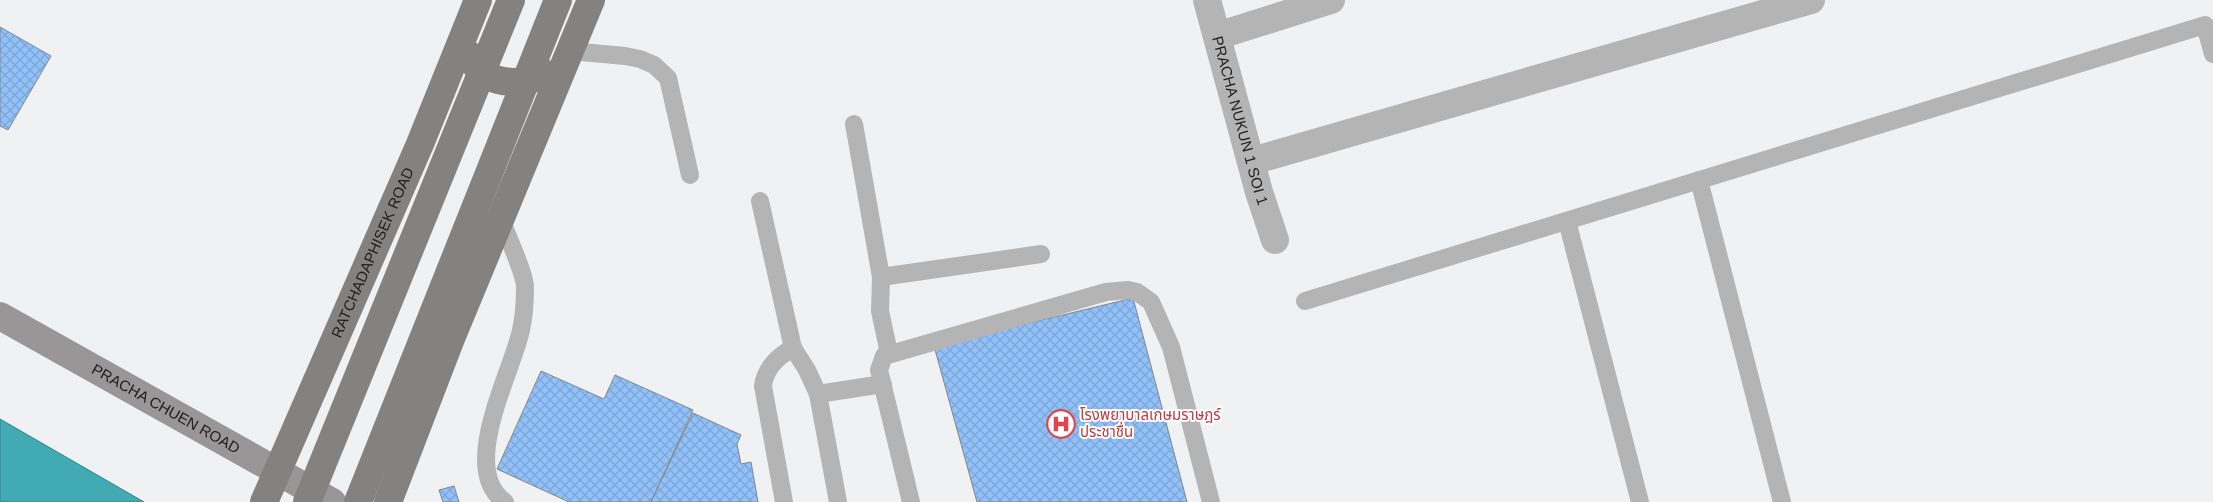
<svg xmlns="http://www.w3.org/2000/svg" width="2213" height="502" viewBox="0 0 2213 502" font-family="Helvetica,'Noto Sans Thai',sans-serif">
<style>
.water{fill:#42aab2;stroke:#378086}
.building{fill:url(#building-cross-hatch);stroke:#848688}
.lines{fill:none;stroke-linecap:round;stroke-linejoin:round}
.lane{stroke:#b5b4b4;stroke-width:18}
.street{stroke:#b5b4b4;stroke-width:28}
.secondary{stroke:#989696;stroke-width:28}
.primary{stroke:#848181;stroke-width:28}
.primary-bridge{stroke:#848181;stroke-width:28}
.labels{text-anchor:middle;stroke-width:4;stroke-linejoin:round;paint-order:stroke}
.street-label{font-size:15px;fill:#1d1d1e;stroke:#fff}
.health-label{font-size:15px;fill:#be3a42;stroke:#fff;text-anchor:start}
</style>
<defs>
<pattern id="building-cross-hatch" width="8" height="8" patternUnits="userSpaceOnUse" patternTransform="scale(1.25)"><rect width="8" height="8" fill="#91c1f9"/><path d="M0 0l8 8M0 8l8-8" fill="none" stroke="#7da5d5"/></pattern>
</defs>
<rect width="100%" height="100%" fill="#eff1f3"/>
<path class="water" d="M0 419 144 502H0Z"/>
<g class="building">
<path d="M0 27 51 56 8 130 0 126Z"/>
<path d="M1133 298 1187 502H977L934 346Z"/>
<path d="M541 371 604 399 615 375 693 410 651 502H569L497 469Z"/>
<path d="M693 413 741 435 737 444 741 464 751 462 758 502H651Z"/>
<path d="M454 486 459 502H443L439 490Z"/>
</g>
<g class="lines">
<g class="lane">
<path d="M570 51 625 56 640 59 654 65 668 78 690 175"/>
<path d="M854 124 881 277 880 311 889 353"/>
<path d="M1699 180 1782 502"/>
<path d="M760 201 793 348"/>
<path d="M501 219C506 233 526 276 525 288 525 301 524 317 521 330 512 373 458 469 505 502"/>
<path d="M1567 221 1640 502"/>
<path d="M881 277 1041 254"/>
<path d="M1305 301 2205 25 2213 54"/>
<path d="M818 394 883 384"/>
<path d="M784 502 763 386C765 369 778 356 793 348L807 370 818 394 838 502"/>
<path d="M911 502 879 370 884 356 1106 292 1128 290 1137 292 1151 302 1171 347 1211 502"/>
</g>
<g class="street">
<path id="s1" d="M1207 0 1259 192 1275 240"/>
<path d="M1217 36 1331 0"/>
<path d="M1252 161 1811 0"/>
</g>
<path class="secondary" id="s2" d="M0 316 332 502"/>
<g class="primary">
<path d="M468 54C472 60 477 69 483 73 501 85 528 85 544 73"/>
<path id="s3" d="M264 502 420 144 478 0"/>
<path d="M388 502 450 341 591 0"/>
</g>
<g class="primary-bridge">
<path d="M307 502 511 0"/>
<path d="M358 502 558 0"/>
</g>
</g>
<defs>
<symbol id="hospital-ring" viewBox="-11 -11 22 22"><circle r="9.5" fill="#fff" stroke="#e0444e" stroke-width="1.5"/><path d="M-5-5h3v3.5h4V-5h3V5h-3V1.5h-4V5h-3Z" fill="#e0444e"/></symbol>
</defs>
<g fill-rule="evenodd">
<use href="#hospital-ring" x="1045" y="408" width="32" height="32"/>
</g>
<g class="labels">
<g class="street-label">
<text dy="5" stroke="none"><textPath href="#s1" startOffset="125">PRACHA NUKUN 1 SOI 1</textPath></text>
<text dy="5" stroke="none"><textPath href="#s3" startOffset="272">RATCHADAPHISEK ROAD</textPath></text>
<text dy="5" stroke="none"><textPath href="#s2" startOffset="190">PRACHA CHUEN ROAD</textPath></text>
</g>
<g class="health-label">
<text x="1080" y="420">โรงพยาบาลเกษมราษฎร์<tspan x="1080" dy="17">ประชาชื่น</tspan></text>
</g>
</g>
</svg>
